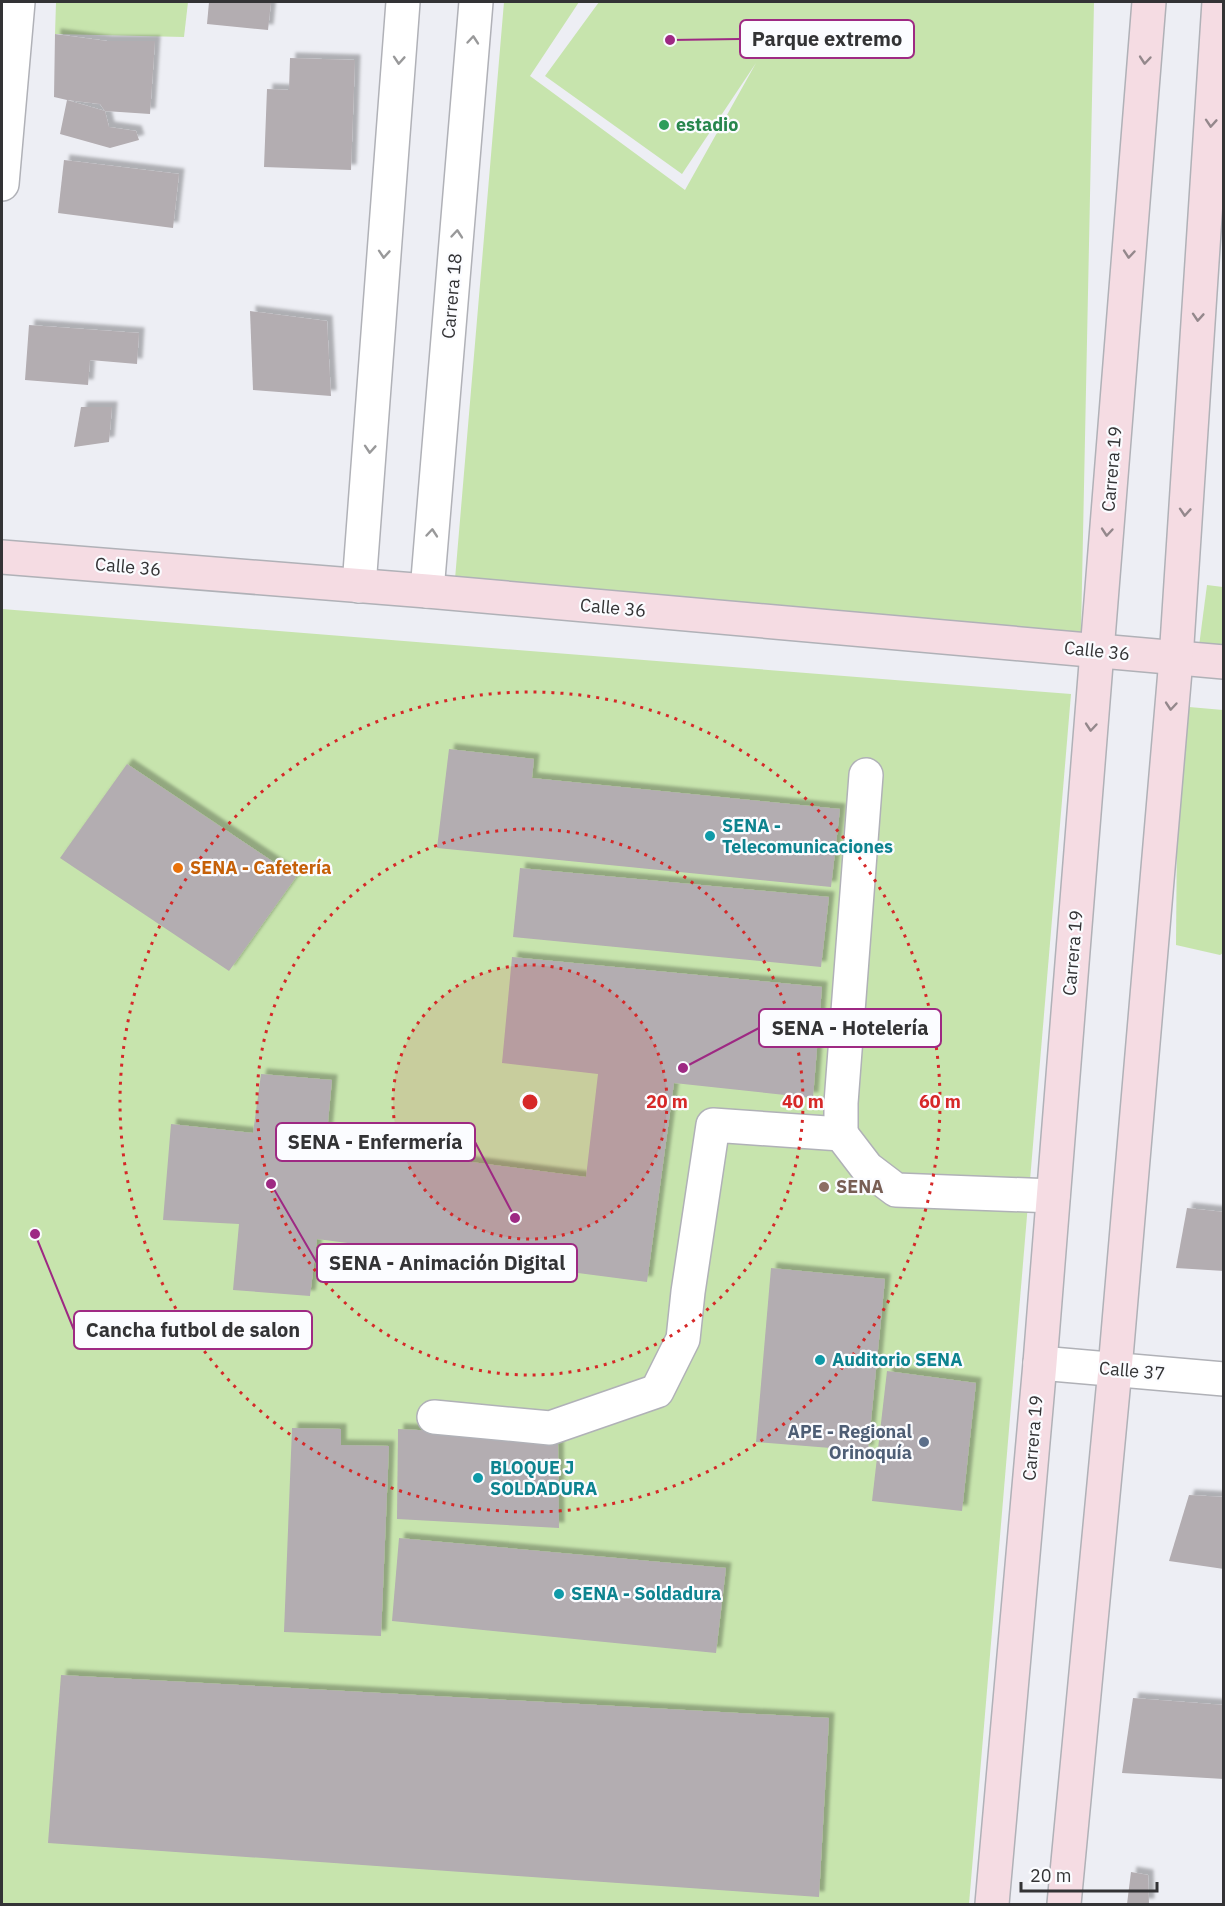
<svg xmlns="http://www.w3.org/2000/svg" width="1225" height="1906" viewBox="0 0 1225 1906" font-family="'IBM Plex Sans',sans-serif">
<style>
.green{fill:#c7e4ad}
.building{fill:#b3adb1;filter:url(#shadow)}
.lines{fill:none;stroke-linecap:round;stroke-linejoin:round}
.street-casing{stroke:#b0b1b7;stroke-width:36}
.secondary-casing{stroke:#b0b1b7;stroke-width:36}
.street{stroke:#fff;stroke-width:33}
.secondary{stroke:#f5dce3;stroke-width:33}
.oneway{stroke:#99999a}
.oneway2{stroke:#94888c}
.ring{fill:none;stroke:#d62828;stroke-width:3;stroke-dasharray:3 6}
.leisure-dot{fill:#2e9e5b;stroke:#fbfcff;stroke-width:2}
.culture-dot{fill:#0f9aa8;stroke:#fbfcff;stroke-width:2}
.food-dot{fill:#e8710a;stroke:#fbfcff;stroke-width:2}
.education-dot{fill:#8d6e63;stroke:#fbfcff;stroke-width:2}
.service-dot{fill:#5c6f8a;stroke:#fbfcff;stroke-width:2}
.labels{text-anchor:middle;stroke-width:4.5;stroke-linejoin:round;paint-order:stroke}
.leisure-label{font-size:18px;font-weight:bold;fill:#27864d;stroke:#fbfcff;text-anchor:start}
.street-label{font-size:18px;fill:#333335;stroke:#fbfcff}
.culture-label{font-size:18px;font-weight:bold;fill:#0d838f;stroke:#fbfcff;text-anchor:start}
.food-label{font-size:18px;font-weight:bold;fill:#c56008;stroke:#fbfcff;text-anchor:start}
.education-label{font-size:18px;font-weight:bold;fill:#785e54;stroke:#fbfcff;text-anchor:start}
.service-label{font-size:18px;font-weight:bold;fill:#4e5e75;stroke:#fbfcff;text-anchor:end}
.centre{fill:#d62828;stroke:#fbfcff;stroke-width:3}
.ring-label{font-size:18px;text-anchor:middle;font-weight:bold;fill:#d62828;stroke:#fbfcff;stroke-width:4.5;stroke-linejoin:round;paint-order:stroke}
.leader{fill:none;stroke:#9e2983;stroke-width:2}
.callout-dot{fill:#9e2983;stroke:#fbfcff;stroke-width:2}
.callout{fill:#fbfcff;stroke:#9e2983;stroke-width:2}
.callout-label{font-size:20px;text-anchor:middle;font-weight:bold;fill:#333335}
</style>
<defs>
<filter id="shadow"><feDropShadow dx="5.5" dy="-5.5" stdDeviation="1.5" flood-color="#0004"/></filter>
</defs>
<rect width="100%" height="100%" fill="#edeef4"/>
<g class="green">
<path d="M56 2H188L184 37 55 34Z"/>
<path d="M504 2H579L530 76 685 190 756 63 682 174 545 76 599 2H1094L1081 632 455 579Z"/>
<path d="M1207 585 1223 587V648L1199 646Z"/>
<path d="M2 609 1071 694 969 1904H2Z"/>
<path d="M1178 706 1223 710V953L1220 955 1176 945Z"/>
</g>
<g class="building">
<path d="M209 2H271L268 30 207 24Z"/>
<path d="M55 34 107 41H155L150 114 105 111 100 104 67 100 105 111 109 127 136 131 139 140 110 148 60 134 67 100 54 97Z"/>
<path d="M290 58 355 60 351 170 264 167 267 89 289 90Z"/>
<path d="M64 160 179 174 173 228 58 213Z"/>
<path d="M250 311 327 321 331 396 253 390Z"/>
<path d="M29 325 139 333 137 364 90 360 88 385 25 380Z"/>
<path d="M81 407H112L109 442 74 447Z"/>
<path d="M449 749 534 759 532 778 840 809 831 887 437 848Z"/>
<path d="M127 764 296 877 229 971 60 858Z"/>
<path d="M520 868 829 897 821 967 513 937Z"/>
<path d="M512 957 822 987 813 1098 674 1083 647 1282 317 1239 310 1296 233 1290 239 1224 163 1220 171 1124 253 1133 261 1074 332 1080 326 1143 586 1177 598 1074 502 1063Z"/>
<path d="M1187 1208 1224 1212V1271L1176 1268Z"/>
<path d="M771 1268 885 1279 868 1451 756 1442Z"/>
<path d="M887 1371 976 1383 962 1511 872 1501Z"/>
<path d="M292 1428 341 1429V1445L389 1446 381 1636 284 1632Z"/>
<path d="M398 1429 558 1437 559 1528 397 1519Z"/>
<path d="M1189 1495 1224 1497V1569L1169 1561Z"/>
<path d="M399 1538 726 1568 716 1653 392 1621Z"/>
<path d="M61 1675 829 1718 819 1897 48 1843Z"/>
<path d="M1133 1698 1224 1705V1779L1122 1773Z"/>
<path d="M1131 1872 1148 1875 1149 1904H1127Z"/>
</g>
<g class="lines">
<defs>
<g id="street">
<path d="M2 184 18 2"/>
<path d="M359 586 403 2"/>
<path d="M427 591 476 2"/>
<path d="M841 1134V1103L866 775"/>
<path d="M1040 1363 1224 1379"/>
<path d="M434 1417 550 1428 657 1391 683 1339 688 1292 713 1125 841 1134 867 1168 896 1190 1053 1196"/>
</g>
<g id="secondary">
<path d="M2 557 427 591 1224 662"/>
<path d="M992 1904 1040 1363 1149 2"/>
<path d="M1064 1904 1115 1369 1176 659 1219 2"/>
</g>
</defs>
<use href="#street" class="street-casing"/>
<use href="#secondary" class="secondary-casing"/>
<use href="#street" class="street"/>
<use href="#secondary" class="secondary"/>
</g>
<defs><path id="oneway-chevron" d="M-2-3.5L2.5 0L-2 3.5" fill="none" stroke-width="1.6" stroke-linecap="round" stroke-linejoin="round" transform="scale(1.5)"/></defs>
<g class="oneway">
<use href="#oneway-chevron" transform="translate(473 40) rotate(-85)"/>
<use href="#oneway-chevron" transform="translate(399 60) rotate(94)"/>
<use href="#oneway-chevron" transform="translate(457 234) rotate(-85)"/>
<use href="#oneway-chevron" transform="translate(384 254) rotate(94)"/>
<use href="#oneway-chevron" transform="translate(370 449) rotate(94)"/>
<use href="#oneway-chevron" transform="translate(432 533) rotate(-85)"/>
</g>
<g class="oneway2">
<use href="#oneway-chevron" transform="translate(1145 60) rotate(95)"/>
<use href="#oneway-chevron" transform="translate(1211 123) rotate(94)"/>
<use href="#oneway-chevron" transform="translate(1129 254) rotate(95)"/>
<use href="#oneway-chevron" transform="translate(1198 317) rotate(94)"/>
<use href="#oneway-chevron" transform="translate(1185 512) rotate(94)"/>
<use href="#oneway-chevron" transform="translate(1107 532) rotate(95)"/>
<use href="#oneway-chevron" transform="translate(1171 706) rotate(95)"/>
<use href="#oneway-chevron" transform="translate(1091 727) rotate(95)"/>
</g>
<circle cx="530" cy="1102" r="137" fill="#d62828" fill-opacity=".12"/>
<g class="ring">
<circle cx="530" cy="1102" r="137"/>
<circle cx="530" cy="1102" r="273"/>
<circle cx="530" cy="1102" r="410"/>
</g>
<circle class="leisure-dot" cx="664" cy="125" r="6"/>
<g class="culture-dot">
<circle cx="710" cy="836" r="6"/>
<circle cx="820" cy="1360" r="6"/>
<circle cx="478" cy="1478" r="6"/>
<circle cx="559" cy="1594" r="6"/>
</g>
<circle class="food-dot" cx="178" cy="868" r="6"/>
<circle class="education-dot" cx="824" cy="1187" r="6"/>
<circle class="service-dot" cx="924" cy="1442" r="6"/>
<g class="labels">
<g class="leisure-label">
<text x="676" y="131">estadio</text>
</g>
<g class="street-label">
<text transform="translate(452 296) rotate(-85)" y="6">Carrera 18</text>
<text transform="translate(1112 469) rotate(-85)" y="6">Carrera 19</text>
<text transform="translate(128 567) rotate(5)" y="6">Calle 36</text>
<text transform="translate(613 608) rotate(5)" y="6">Calle 36</text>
<text transform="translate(1097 651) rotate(6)" y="6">Calle 36</text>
<text transform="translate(1073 953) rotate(-85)" y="6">Carrera 19</text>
<text transform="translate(1132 1371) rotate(5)" y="6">Calle 37</text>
<text transform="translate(1033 1438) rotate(-85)" y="6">Carrera 19</text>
</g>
<g class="culture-label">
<text x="722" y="832">SENA -<tspan x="722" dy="21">Telecomunicaciones</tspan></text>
<text x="832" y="1366">Auditorio SENA</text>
<text x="490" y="1474">BLOQUE J<tspan x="490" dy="21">SOLDADURA</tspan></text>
<text x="571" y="1600">SENA - Soldadura</text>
</g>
<g class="food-label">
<text x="190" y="874">SENA - Cafetería</text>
</g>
<g class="education-label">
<text x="836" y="1193">SENA</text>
</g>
<g class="service-label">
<text x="912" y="1438">APE - Regional<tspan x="912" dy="21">Orinoquía</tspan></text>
</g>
</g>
<circle cx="530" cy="1102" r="9" class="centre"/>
<g class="ring-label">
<text x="667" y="1108">20 m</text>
<text x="803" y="1108">40 m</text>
<text x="940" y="1108">60 m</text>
</g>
<path class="leader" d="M670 40L740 39M683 1068L759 1028M515 1218L475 1142M271 1184L317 1263M35 1234L74 1330"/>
<g class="callout-dot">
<circle cx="670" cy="40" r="6"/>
<circle cx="683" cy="1068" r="6"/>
<circle cx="515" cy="1218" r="6"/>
<circle cx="271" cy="1184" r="6"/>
<circle cx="35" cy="1234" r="6"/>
</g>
<g class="callout">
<rect x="740" y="20" width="174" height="38" rx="6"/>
<rect x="759" y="1009" width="182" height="38" rx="6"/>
<rect x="276" y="1123" width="199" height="38" rx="6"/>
<rect x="317" y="1244" width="260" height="38" rx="6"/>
<rect x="74" y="1311" width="238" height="38" rx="6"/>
</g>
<g class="callout-label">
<text x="827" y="46">Parque extremo</text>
<text x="850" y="1035">SENA - Hotelería</text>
<text x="375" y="1149">SENA - Enfermería</text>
<text x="447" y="1270">SENA - Animación Digital</text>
<text x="193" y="1337">Cancha futbol de salon</text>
</g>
<rect width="1225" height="1906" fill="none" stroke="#333335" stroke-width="6"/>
<path d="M1021 1882v9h136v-9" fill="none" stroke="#333335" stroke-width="3"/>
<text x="1030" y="1882" font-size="18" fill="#333335" stroke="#fbfcff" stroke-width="4.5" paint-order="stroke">20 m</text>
</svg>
